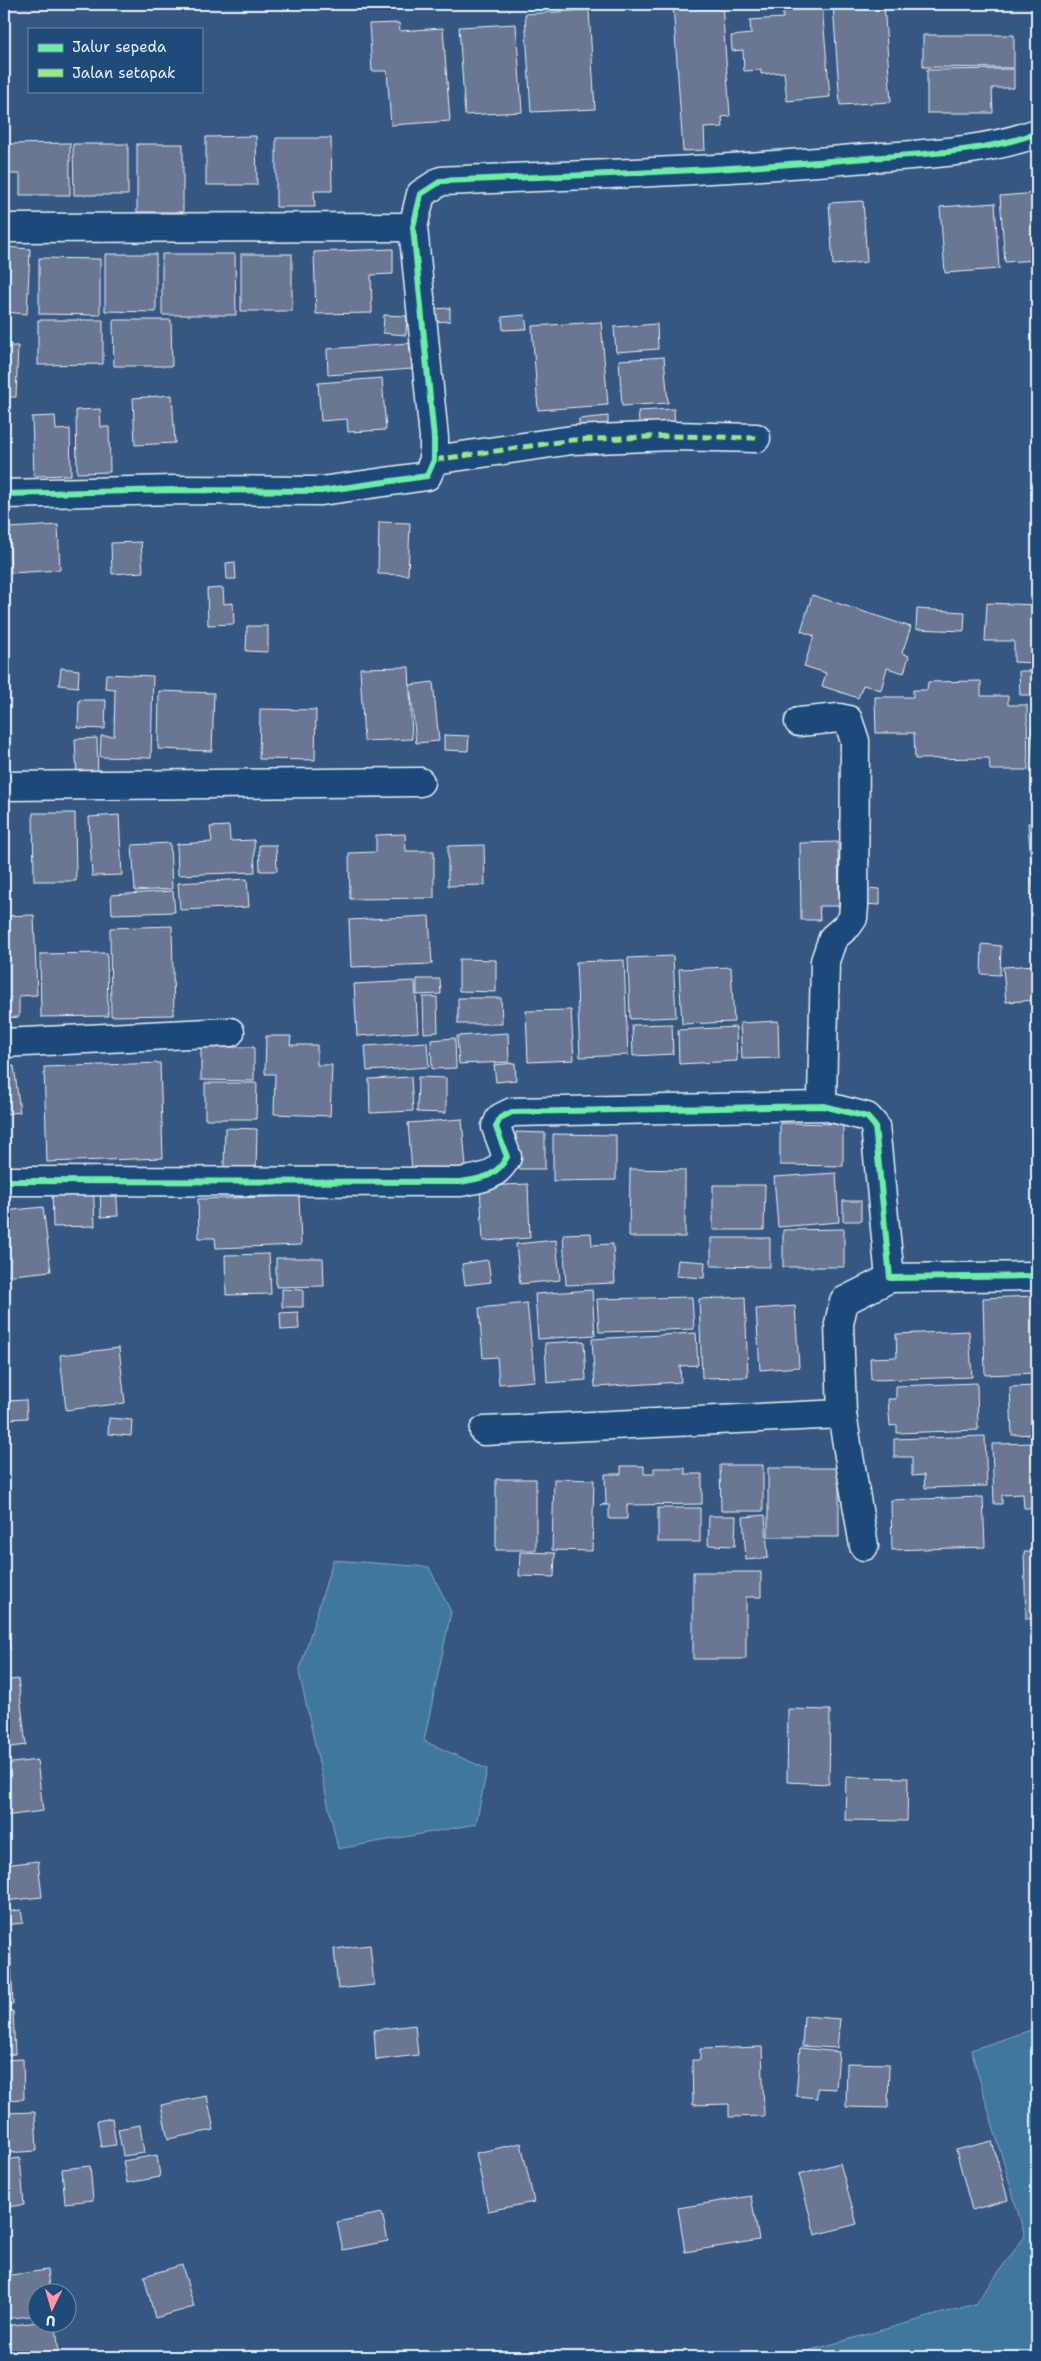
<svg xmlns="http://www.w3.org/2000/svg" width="1041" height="2361" viewBox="0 0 1041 2361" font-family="'Shantell Sans',sans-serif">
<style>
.water{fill:#41779e;stroke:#84a8c2}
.building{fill:#6b7692;stroke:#e8f1f8}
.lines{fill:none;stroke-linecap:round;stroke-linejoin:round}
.minor-casing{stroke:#e8f1f8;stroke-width:31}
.minor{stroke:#1f4a7a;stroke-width:28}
.quiet{stroke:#98e88a;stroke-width:5;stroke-dasharray:10 5;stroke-linecap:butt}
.cycleway-casing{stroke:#1f4a7a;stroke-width:9}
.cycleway{stroke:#6deda7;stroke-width:6}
</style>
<rect width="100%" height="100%" fill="#365781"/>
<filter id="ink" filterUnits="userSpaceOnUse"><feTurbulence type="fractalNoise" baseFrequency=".02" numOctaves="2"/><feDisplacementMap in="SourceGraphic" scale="10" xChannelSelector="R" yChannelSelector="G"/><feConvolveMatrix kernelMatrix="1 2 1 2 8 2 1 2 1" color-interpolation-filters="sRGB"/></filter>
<g filter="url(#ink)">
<g class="water">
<path d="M333 1560 429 1567 451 1612 424 1741 487 1769 476 1824 338 1849 299 1672Z"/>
<path d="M1037 2028V2357H786L975 2304 1025 2236 971 2050Z"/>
</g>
<g class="building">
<path d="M673 4H722L730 116 722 117 723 127 704 128 705 150 683 151Z"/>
<path d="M833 4H884L891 102 840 105Z"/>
<path d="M822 6 830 97 787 101 784 72 761 74V70L744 71 743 50 732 51 731 36 751 34 750 20 783 18V9Z"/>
<path d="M589 10 595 109 531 112 525 14Z"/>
<path d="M399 23 400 31 443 28 450 121 391 125 387 71H372L369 24Z"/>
<path d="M516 24 522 112 465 115 459 27Z"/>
<path d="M923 35H1014V68L923 67Z"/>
<path d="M1014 69V88H992L993 113H927V70Z"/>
<path d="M256 136 257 185H206V137Z"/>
<path d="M276 138H331L332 191H314L315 207H276Z"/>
<path d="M70 143V195H20V174H4V144Z"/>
<path d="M73 144H128V195H74Z"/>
<rect x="137" y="144" width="46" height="68"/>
<path d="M1037 193V260L1005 262 1000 196Z"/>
<path d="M863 201 867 262 833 265 829 203Z"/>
<path d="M995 203 999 269 945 273 940 207Z"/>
<path d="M4 247 30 249 27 314 4 312Z"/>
<path d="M393 249V274L371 275 372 313 316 314 314 252Z"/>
<path d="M105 254H156V312L105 311Z"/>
<path d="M162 254H235L236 315H162Z"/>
<rect x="241" y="254" width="51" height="57"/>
<path d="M39 258 100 259V315L39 314Z"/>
<path d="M450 308V321L434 322 433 309Z"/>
<path d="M384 315 407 316 406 335 383 333Z"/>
<path d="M525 315 527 329 503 330 502 317Z"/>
<path d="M38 320H103V364L38 365Z"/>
<path d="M113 320H171L172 366H114Z"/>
<path d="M601 322 608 405 538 410 532 326Z"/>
<path d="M657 324 658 349 616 352 614 327Z"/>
<path d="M409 343 412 369 328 375 327 349Z"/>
<path d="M4 346H18L16 397H4Z"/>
<path d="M664 357 668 403 622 406 619 360Z"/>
<path d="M382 378 386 430 348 432 347 419 321 421 318 383Z"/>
<path d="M172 395 175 443 135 445 133 398Z"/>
<path d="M100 409 101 427H109L110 472 77 473 76 410Z"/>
<path d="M674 409 675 430 640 433 638 411Z"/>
<path d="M55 416 56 430 70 429 71 475 34 476 32 417Z"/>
<path d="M608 416V431L579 432V419Z"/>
<path d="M4 519 6 579H4Z"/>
<path d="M379 522 410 523 408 575 378 574Z"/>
<path d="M58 525 60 570 11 573 9 528Z"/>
<path d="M141 542 143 572 112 574 111 543Z"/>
<path d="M235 562 236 579H227L226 563Z"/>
<path d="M223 588 224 604 233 603 234 624 208 625 207 589Z"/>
<path d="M812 595 911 627 902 653 909 656 904 673 887 668 881 690 863 685 858 698 822 686 826 673 804 666 814 636 801 631Z"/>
<path d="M987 603 1037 605V663L1014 662V641H985Z"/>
<path d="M917 609 965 612 964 631 916 629Z"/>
<path d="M247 626H268V652L246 651Z"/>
<path d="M409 667 412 739 364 741 360 668Z"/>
<path d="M61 668 79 670 78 687 59 685Z"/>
<path d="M1019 671H1037V695H1020Z"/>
<path d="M106 674 153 676 151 758 100 757 101 736H114L115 689 105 688Z"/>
<path d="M981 681V696H1008V705H1027L1028 770H990L989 758 915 759 914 733H876L875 697H913V690H927L928 682Z"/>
<path d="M433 682 439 741 416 743 410 685Z"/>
<path d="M159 691 214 693 212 751 158 749Z"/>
<path d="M79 700H106L105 729 78 728Z"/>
<path d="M260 709 316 710 315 760 259 759Z"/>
<path d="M1032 727H1037V757L1034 758Z"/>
<path d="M444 735 469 736 468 751 444 750Z"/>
<path d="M97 738 98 777H77L75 739Z"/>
<path d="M33 813H75L76 881H34Z"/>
<path d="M119 815 122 875 92 876 89 817Z"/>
<path d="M1028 823H1037V942Z"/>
<path d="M229 826 230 841 254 840 255 872 178 875 177 844 212 842 210 827Z"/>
<path d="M405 834 406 851H434V898L350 899 349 853 376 852V835Z"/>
<path d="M838 842 839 906H819L820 920H801L800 843Z"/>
<path d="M170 843 172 889 135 891 132 845Z"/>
<path d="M259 845H276L277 871H260Z"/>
<path d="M484 845 485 885 448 886V846Z"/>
<path d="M247 879 249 907 180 910 178 883Z"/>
<path d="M864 888 880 889V905L863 904Z"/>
<path d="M173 891 175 912 112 914 111 895Z"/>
<path d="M34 915 37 995 19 996V1017L4 1018V916Z"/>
<path d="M429 916 432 964 351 967 349 920Z"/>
<path d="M172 926 174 1015 111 1016 110 928Z"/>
<path d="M982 944 1001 946 1000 975 981 974Z"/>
<path d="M107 953 108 1016 41 1017 40 954Z"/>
<path d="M673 956 676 1017 630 1019 628 958Z"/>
<path d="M459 959 496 960V992L459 991Z"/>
<path d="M624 960 628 1055 580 1057 576 962Z"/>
<path d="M1037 965V1000L1006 1002 1003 967Z"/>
<path d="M731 967 734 1022 682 1024 679 969Z"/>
<path d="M417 979H440L441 994 417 995Z"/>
<path d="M415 981 418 1032 357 1036 354 984Z"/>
<path d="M423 997H437L438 1032 424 1033Z"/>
<path d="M458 998H501L502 1024H458Z"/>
<path d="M571 1010 574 1060 528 1062 526 1011Z"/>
<path d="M778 1021 779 1058 742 1059 740 1023Z"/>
<path d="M672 1024 673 1054 633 1056 632 1025Z"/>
<path d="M736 1027 737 1061 679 1064 678 1030Z"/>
<path d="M508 1033 509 1062 459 1064 457 1036Z"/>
<path d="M266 1036H291L290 1045H317V1065H332L330 1116 274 1114 275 1074H265Z"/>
<path d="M455 1038 456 1068 432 1069 431 1040Z"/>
<path d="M427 1042 429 1067 367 1071 365 1046Z"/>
<path d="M201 1047H254V1081L201 1080Z"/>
<path d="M160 1063 163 1158 47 1162 44 1067Z"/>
<path d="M515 1063 516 1080 496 1082 494 1065Z"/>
<path d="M14 1066 20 1112 4 1114V1067Z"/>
<path d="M411 1077 413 1111 370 1113 369 1079Z"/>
<path d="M418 1077 446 1078V1113L417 1112Z"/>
<path d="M205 1083H257L256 1119H205Z"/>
<path d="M462 1119 466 1167 412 1171 408 1123Z"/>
<path d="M780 1123 843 1124V1166L780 1165Z"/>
<path d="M225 1128 257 1129 256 1169 224 1168Z"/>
<path d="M516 1132 545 1133V1169H516Z"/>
<path d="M553 1134 616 1135V1180L553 1181Z"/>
<path d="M630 1169 685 1170V1237H629Z"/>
<path d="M836 1173 839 1222 778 1227 774 1177Z"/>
<path d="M93 1181 95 1226 53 1227 52 1182Z"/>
<path d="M528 1184 530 1238 483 1241 480 1186Z"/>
<path d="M116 1185 118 1216 101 1217 100 1186Z"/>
<path d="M713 1185H765L764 1230H713Z"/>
<path d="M299 1196 301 1245 216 1248 215 1238H199L198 1199Z"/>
<rect x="843" y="1201" width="18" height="20"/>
<path d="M43 1207 51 1271 4 1276V1211Z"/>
<path d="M844 1229V1267H783V1230Z"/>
<path d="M591 1233 592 1245 613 1244 615 1283 566 1285 563 1234Z"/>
<path d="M711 1238H770V1267L711 1266Z"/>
<path d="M556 1240 560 1280 520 1284 516 1244Z"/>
<path d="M269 1254 271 1294 226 1295 225 1255Z"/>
<path d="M276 1258H323L324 1286 276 1287Z"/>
<path d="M488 1260 491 1282 465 1285 462 1264Z"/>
<path d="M678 1260 705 1262 704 1278 676 1276Z"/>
<path d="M282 1289 303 1290V1307H282Z"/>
<path d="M592 1290 595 1335 538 1339 535 1294Z"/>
<path d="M1037 1296V1373L985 1375 983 1298Z"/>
<path d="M692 1297 694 1329 599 1332 597 1299Z"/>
<path d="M745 1297 748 1377 702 1378 699 1299Z"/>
<path d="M527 1303 535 1381 499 1384 497 1357 483 1358 479 1308Z"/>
<path d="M795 1306 799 1367 760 1370 756 1309Z"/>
<path d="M298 1312 299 1329 281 1330 280 1313Z"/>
<path d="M969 1331 972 1377 871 1380 870 1358 897 1357 896 1334Z"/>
<path d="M696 1333 698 1365 680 1366 681 1382 595 1387 592 1339Z"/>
<path d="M584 1341 586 1380 547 1383 545 1343Z"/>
<path d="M119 1348 125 1403 66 1410 60 1355Z"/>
<path d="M977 1383 978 1430 897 1433V1425L890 1426 888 1399H896V1386Z"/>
<path d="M1037 1386V1434L1012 1435 1010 1387Z"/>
<path d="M26 1400 27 1418 7 1419 6 1401Z"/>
<path d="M109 1418 132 1420 131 1436 108 1434Z"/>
<path d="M985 1436 987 1486 925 1488 924 1475 912 1476V1457H894V1439Z"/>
<path d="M1037 1443V1494H1032V1508H1024L1023 1494 1002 1495V1504H994L992 1444Z"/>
<path d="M720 1465H763V1511H721Z"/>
<path d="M621 1466H644V1474H654V1468H685V1474H702V1504L627 1505V1519H609V1505H600L606 1504 605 1474H621Z"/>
<rect x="768" y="1468" width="71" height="69"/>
<rect x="496" y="1479" width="40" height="71"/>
<path d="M554 1479 594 1480 592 1551 552 1550Z"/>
<path d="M983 1497 985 1547 892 1550 891 1500Z"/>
<rect x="658" y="1508" width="42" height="34"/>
<path d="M765 1515 768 1558 746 1560 743 1517Z"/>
<path d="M709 1516H736L735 1546 708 1545Z"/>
<path d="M520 1552 555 1553 554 1577 519 1576Z"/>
<path d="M1024 1552H1037V1618L1026 1619Z"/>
<path d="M693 1572H761V1597H746V1659H693Z"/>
<path d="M4 1593 10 1649 4 1650Z"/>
<path d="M18 1679 26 1745 4 1748V1681Z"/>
<path d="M788 1709 830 1710 829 1784 787 1782Z"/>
<path d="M37 1760 43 1811 4 1816V1764Z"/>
<path d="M846 1777 908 1778 907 1821 845 1820Z"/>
<path d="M38 1861 42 1897 4 1901V1865Z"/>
<path d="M21 1910 23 1923 4 1925V1912Z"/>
<path d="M10 1938 13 2005H4V1939Z"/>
<path d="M370 1945 374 1985 338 1989 334 1949Z"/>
<path d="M13 2011 15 2054 4 2055V2012Z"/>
<path d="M804 2016 840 2019 837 2048 802 2046Z"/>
<path d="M415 2025 418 2055 376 2060 374 2030Z"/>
<path d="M762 2047 764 2116 729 2117V2104L693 2105 692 2060H700V2049Z"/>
<path d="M800 2048 839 2052 836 2089 817 2088V2098L796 2096Z"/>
<path d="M23 2059 24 2099 4 2100V2060Z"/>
<path d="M847 2063 889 2064 888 2108 846 2107Z"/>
<path d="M207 2096 214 2130 168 2139 161 2105Z"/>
<path d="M35 2112 37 2151 4 2153V2113Z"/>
<path d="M112 2118 116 2145 101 2147 97 2121Z"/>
<path d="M140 2125 144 2153 123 2156 118 2129Z"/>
<path d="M992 2141 1008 2200 972 2210 956 2150Z"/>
<path d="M521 2143 534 2202 488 2211 476 2153Z"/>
<path d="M157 2155 160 2177 127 2183 123 2161Z"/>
<path d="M20 2158 24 2205 4 2207V2160Z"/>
<path d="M840 2163 857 2224 815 2235 799 2174Z"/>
<path d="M90 2166 93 2200 65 2203 62 2169Z"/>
<path d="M751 2196 759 2240 685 2252 678 2208Z"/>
<path d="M382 2213 388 2241 343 2250 337 2222Z"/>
<path d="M4 2216 7 2252 4 2253Z"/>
<path d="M182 2265 194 2307 155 2318 144 2276Z"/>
<path d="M47 2270 50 2294H38V2315L4 2319V2276Z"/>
<path d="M38 2322 56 2324 59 2356 4 2357V2326Z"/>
</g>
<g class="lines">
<defs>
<g id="minor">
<path d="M4 228 413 227"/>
<path d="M434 460 572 440 672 436 756 438"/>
<path d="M4 494 175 490 321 491 427 476 434 460V438L413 227 421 194 441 181C579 175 717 171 854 159 915 154 980 154 1037 133"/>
<path d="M799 722 839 718 848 720 855 741 854 906 853 918 848 925 833 938 825 961 822 1099 824 1106"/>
<path d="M4 786 420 782"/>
<path d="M4 1043 230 1032"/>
<path d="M4 1181 460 1182C482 1178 495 1178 507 1157L496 1127 500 1118 512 1112 824 1106 867 1117 875 1126 890 1278 1037 1276"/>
<path d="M484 1431 842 1414"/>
<path d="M864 1546 842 1414 839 1324 844 1301 890 1278"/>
</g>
</defs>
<use href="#minor" class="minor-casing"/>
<use href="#minor" class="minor"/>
<path class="quiet" d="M434 460 572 440 672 436 756 438"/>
<defs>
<g id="cycleway">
<path d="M4 494 175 490 321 491 427 476 434 460V438L413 227 421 194 441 181C579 175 717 171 854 159 915 154 980 154 1037 133"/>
<path d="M4 1181 460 1182C482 1178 495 1178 507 1157L496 1127 500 1118 512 1112 824 1106 867 1117 875 1126 890 1278 1037 1276"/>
</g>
</defs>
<use href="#cycleway" class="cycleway-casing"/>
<use href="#cycleway" class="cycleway"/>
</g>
</g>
<rect width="1041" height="2361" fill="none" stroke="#1f4a7a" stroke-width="20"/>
<rect x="10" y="10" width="1021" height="2341" fill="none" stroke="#e8f1f8" stroke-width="2" filter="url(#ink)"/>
<rect x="28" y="28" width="175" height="65" fill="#1f4a7a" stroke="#6f8dac"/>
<rect x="38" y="44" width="25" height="8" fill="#6deda7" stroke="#6f8dac"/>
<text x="72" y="52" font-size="15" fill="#e8f1f8">Jalur sepeda</text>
<rect x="38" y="69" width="25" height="8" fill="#98e88a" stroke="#6f8dac"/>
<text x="72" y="78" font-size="15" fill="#e8f1f8">Jalan setapak</text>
<g transform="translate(52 2308) rotate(185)"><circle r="24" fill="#1f4a7a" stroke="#6f8dac"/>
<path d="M0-4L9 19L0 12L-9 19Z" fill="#ff9aa2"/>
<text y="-8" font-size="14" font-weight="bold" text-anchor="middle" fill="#e8f1f8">U</text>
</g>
</svg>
